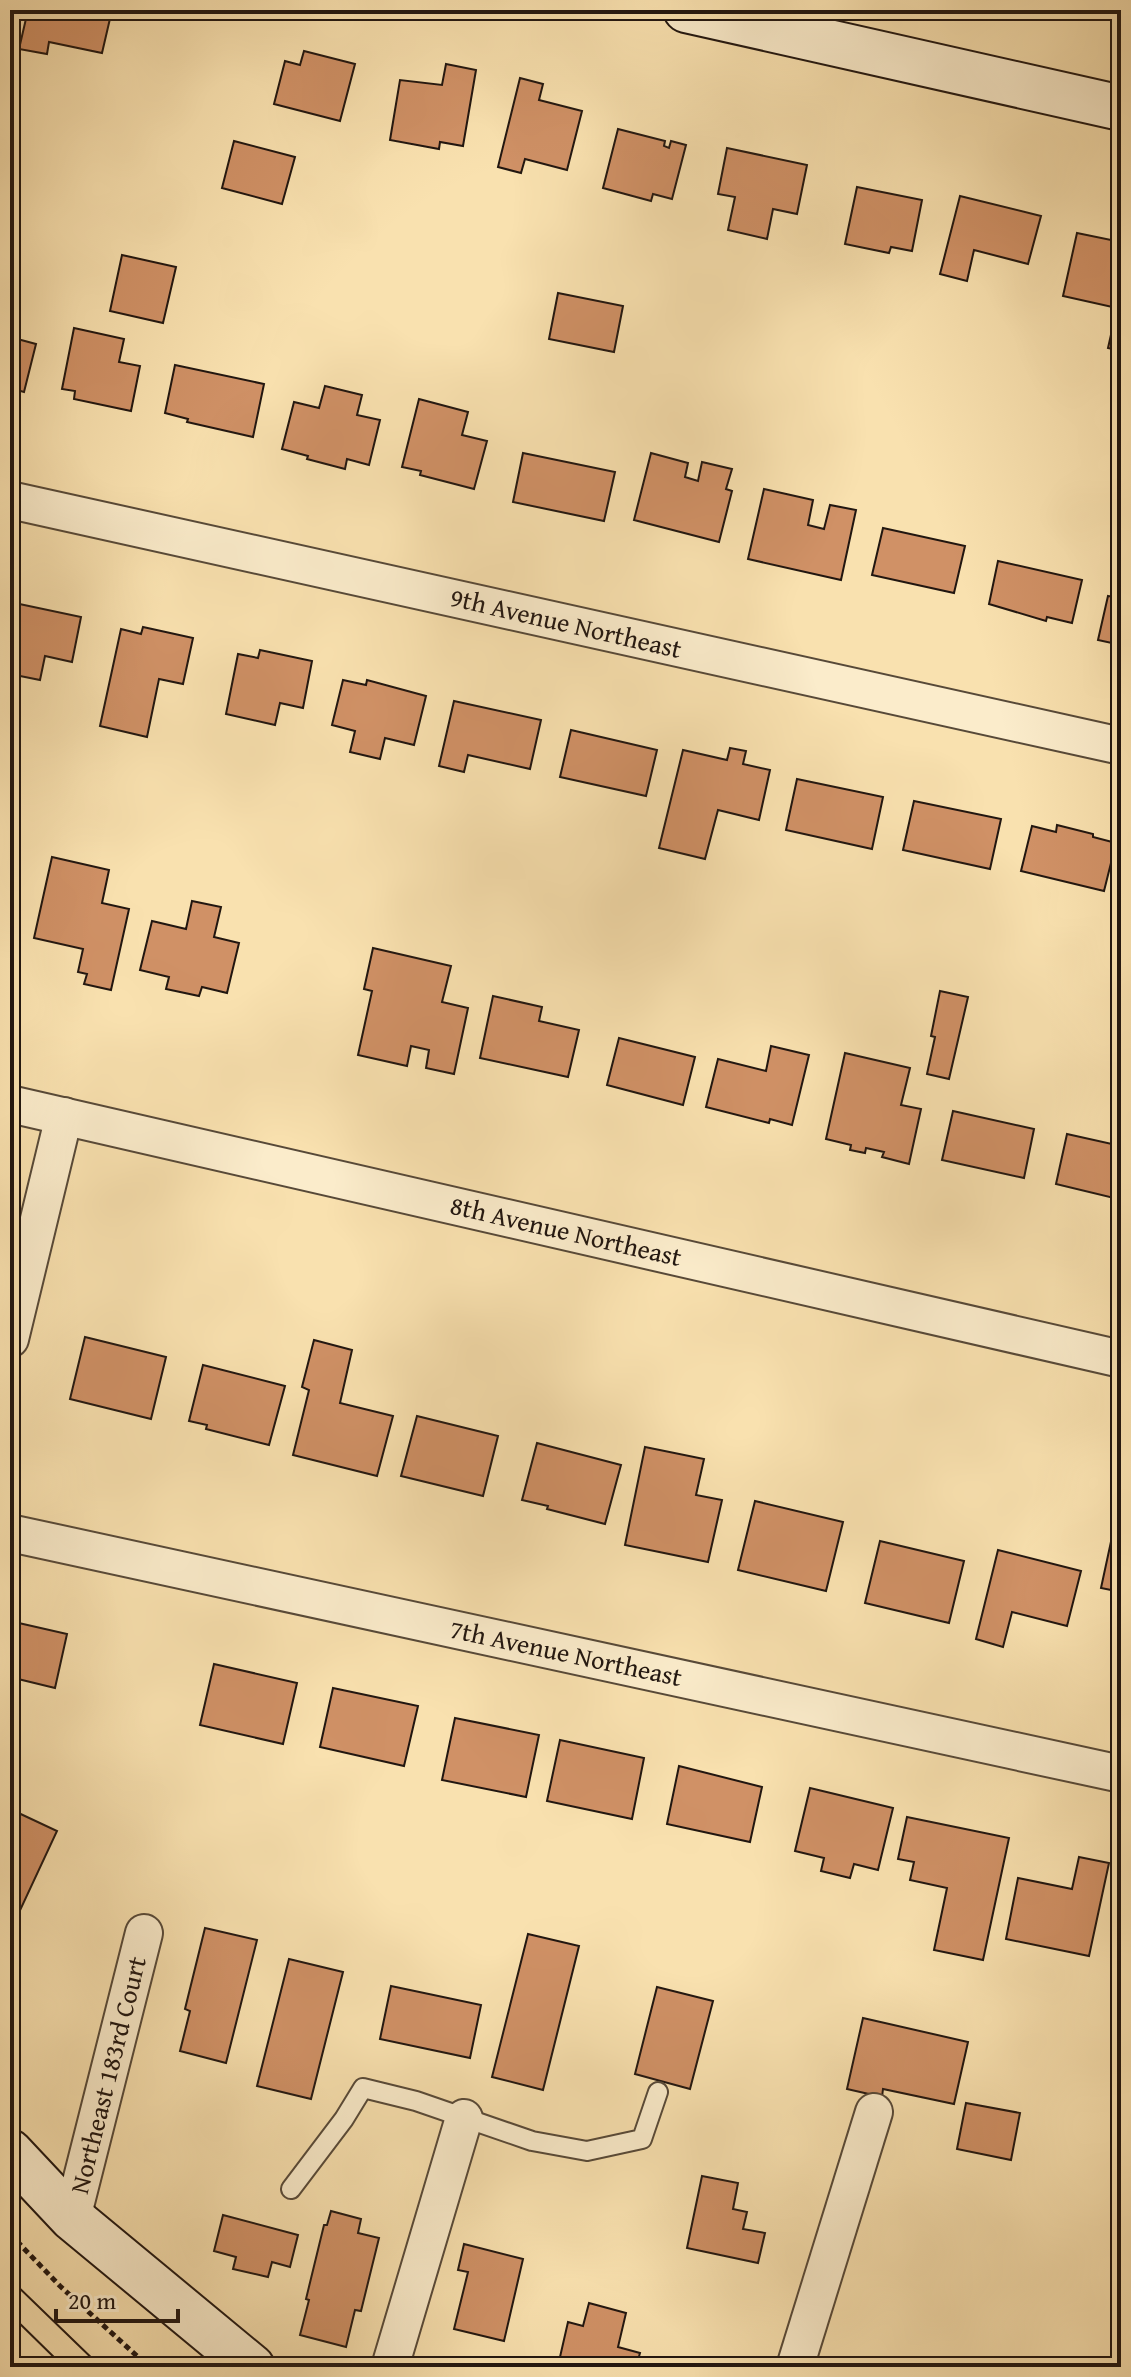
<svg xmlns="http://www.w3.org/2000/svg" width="1131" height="2377" viewBox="0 0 1131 2377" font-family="'Gentium Book Plus',serif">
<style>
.building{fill:#d09166;stroke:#211610;stroke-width:2}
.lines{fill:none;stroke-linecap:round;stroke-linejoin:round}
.lane-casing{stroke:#574938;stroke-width:22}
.street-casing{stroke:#574938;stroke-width:40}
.secondary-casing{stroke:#211610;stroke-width:48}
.path{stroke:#211610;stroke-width:5;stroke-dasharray:6 4;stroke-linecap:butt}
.lane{stroke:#fbeccb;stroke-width:18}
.street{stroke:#fbeccb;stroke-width:36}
.secondary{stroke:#fbeccb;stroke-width:44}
.tram{stroke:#211610;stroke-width:2}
.labels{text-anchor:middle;stroke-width:7;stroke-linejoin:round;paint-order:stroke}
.street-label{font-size:26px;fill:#211610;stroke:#fbeccb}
</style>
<rect width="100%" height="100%" fill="#f9e1af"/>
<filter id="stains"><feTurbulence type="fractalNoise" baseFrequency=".0025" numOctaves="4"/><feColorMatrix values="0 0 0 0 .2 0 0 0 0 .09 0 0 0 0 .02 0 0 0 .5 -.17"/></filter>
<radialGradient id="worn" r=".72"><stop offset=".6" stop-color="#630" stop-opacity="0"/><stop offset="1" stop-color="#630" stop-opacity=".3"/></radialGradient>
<g class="building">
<path d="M28 10H112L102 53 49 42 47 54 19 49Z"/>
<path d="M304 51 355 64 340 121 274 104 285 61 300 65Z"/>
<path d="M446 64 476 70 463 146 440 142 439 149 390 140 400 80 442 85Z"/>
<path d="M520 78 543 84 539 100 582 111 567 170 525 159 521 173 498 167Z"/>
<path d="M618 129 665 141 664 146 669 148 671 141 686 145 672 199 653 194 651 201 603 188Z"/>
<path d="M234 141 295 157 282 204 222 188Z"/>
<path d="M727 148 807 165 797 214 773 209 767 239 728 230 735 197 718 194Z"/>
<path d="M857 187 922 200 912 251 891 247 889 253 845 244Z"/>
<path d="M960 196 1041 216 1028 264 974 250 967 281 940 274Z"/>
<path d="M1077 233 1121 242V351L1108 348 1117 308 1063 296Z"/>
<path d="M122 255 176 267 163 323 110 311Z"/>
<path d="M558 293 623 306 614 352 549 339Z"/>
<path d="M74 328 124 339 119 362 140 366 131 411 74 399 75 391 62 389Z"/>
<path d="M10 337 36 344 24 392 10 388Z"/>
<path d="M175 365 264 384 253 437 187 422 188 419 165 413Z"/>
<path d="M325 386 362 395 357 415 380 420 369 465 347 459 345 469 307 459 308 456 282 449 294 402 319 408Z"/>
<path d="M419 399 468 412 462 435 487 441 474 489 420 475 421 471 402 467Z"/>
<path d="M523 453 615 472 604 521 513 502Z"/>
<path d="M651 453 688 463 685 477 698 481 702 462 732 469 726 489 732 491 719 542 634 520Z"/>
<path d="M764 489 813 500 808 525 824 529 830 505 856 510 841 580 748 559Z"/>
<path d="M883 528 965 546 954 593 872 575Z"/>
<path d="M998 561 1082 580 1072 623 1047 617 1046 621 989 604Z"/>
<path d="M1108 596 1121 598V645L1098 640Z"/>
<path d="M10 602 81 617 72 662 45 656 40 680 10 674Z"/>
<path d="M143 627 193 638 183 684 159 679 147 737 100 726 121 629 141 634Z"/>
<path d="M260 650 312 661 303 708 280 703 275 725 226 714 238 654 258 658Z"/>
<path d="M343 680 366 685 367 680 426 696 414 745 385 738 380 759 350 752 355 731 332 725Z"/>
<path d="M454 701 541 720 530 769 468 755 464 772 439 766Z"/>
<path d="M571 730 657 750 646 796 560 777Z"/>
<path d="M730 748 746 751 743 764 770 770 759 820 718 810 705 859 659 848 683 750 727 760Z"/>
<path d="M797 779 883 797 872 849 786 830Z"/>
<path d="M914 801 1001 819 990 869 903 850Z"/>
<path d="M1057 825 1093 834V837L1116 843 1104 891 1021 871 1032 826 1056 832Z"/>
<path d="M52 857 109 870 102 903 129 909 111 990 84 984 87 974 78 972 83 949 34 938Z"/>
<path d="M192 901 221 907 214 937 239 943 227 993 202 987 199 996 166 989 169 977 140 970 152 921 186 929Z"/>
<path d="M373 948 451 966 442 1002 468 1008 454 1074 426 1068 429 1050 411 1046 407 1066 358 1055 372 991 364 989Z"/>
<path d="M940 991 968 997 949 1079 927 1074 935 1037 931 1036Z"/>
<path d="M493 996 542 1007 539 1021 579 1030 568 1077 480 1058Z"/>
<path d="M619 1038 695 1057 683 1105 607 1085Z"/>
<path d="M771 1046 809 1055 792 1125 770 1119 769 1123 706 1107 718 1059 766 1071Z"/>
<path d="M845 1053 910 1068 901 1105 921 1109 909 1164 882 1157 884 1152 866 1148 865 1153 850 1150 851 1145 826 1139Z"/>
<path d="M953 1111 1034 1129 1024 1178 942 1160Z"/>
<path d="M1067 1134 1121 1146V1197L1118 1199 1056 1184Z"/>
<path d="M85 1337 166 1357 151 1419 70 1399Z"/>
<path d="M314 1340 352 1350 340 1403 393 1416 377 1476 293 1455 309 1390 302 1387Z"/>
<path d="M203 1365 285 1386 269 1445 206 1429 207 1425 189 1421Z"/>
<path d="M417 1416 498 1436 483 1496 401 1476Z"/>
<path d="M537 1443 621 1465 605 1524 547 1509 548 1506 522 1500Z"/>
<path d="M645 1447 704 1459 696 1495 722 1500 708 1562 625 1545Z"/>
<path d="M755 1501 843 1522 826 1591 738 1570Z"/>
<path d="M1115 1523 1121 1524V1592L1101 1588Z"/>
<path d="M880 1541 964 1561 949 1623 865 1603Z"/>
<path d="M998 1550 1081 1571 1067 1626 1012 1612 1003 1647 976 1639Z"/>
<path d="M10 1621 67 1634 55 1688 18 1679 10 1712Z"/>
<path d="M214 1664 297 1683 283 1744 200 1725Z"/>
<path d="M333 1688 418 1706 404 1766 320 1747Z"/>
<path d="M455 1718 539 1735 526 1797 442 1780Z"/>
<path d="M560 1740 644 1758 632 1819 547 1801Z"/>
<path d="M679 1766 762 1787 750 1842 667 1824Z"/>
<path d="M810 1788 893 1808 878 1870 854 1864 850 1878 821 1871 824 1858 795 1851Z"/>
<path d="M10 1809 57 1831 16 1919 10 1916Z"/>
<path d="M907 1817 1009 1838 983 1960 934 1950 947 1888 910 1880 914 1862 898 1859Z"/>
<path d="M1079 1857 1109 1863 1089 1956 1006 1939 1018 1878 1072 1889Z"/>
<path d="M205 1928 257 1940 226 2063 180 2051 190 2011 185 2009Z"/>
<path d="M528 1934 579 1946 543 2090 492 2077Z"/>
<path d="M289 1959 343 1972 311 2099 257 2086Z"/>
<path d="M391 1986 481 2005 470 2058 380 2039Z"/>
<path d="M657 1987 713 2001 690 2089 635 2074Z"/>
<path d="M863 2018 968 2042 954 2104 883 2089 882 2097 847 2089Z"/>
<path d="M966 2103 1020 2113 1011 2160 957 2149Z"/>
<path d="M702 2176 738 2183 733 2209 747 2212 743 2229 765 2233 758 2263 687 2248Z"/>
<path d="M331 2211 361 2219 358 2233 379 2238 361 2311 355 2310 346 2347 300 2335 309 2300 306 2299 324 2225H327Z"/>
<path d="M223 2215 298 2235 290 2267 272 2262 268 2277 233 2269 236 2257 214 2251Z"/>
<path d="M464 2244 523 2259 504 2341 454 2329 468 2272 458 2270Z"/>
<path d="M589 2303 626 2313 618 2347 640 2353 636 2367H579L580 2362 560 2357 568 2322 583 2326Z"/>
</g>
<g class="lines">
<defs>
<path id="lane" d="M291 2189 344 2119 363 2088 416 2101 532 2141 587 2151 642 2139 658 2092"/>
<g id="street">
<path d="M810 38 816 10"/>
<path d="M10 500 1121 746"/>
<path d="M10 1104 1121 1359"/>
<path d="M10 1339 64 1116"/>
<path d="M10 1533 1121 1774"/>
<path d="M72 2218 144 1933"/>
<path d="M390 2367 464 2118"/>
<path d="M795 2367 874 2112"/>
</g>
<g id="secondary">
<path d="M686 10 1121 108"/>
<path d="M10 2152 72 2218 252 2367"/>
</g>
</defs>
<use href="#lane" class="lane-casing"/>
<use href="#street" class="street-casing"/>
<use href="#secondary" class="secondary-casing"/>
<path class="path" d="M10 2234 60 2286 149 2367"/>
<use href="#lane" class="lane"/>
<use href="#street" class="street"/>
<use href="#secondary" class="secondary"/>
<g class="tram">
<path d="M10 2279 101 2367"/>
<path d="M10 2314 64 2367"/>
</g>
</g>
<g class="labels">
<g class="street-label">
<text transform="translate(566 623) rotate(13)" y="9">9th Avenue Northeast</text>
<text transform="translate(566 1231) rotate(13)" y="9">8th Avenue Northeast</text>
<text transform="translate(566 1653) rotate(12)" y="9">7th Avenue Northeast</text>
<text transform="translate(108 2075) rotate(-76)" y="9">Northeast 183rd Court</text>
</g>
</g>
<rect width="1131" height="2377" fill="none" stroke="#f9e1af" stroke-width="40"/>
<rect x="12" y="12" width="1107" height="2353" fill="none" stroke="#211610" stroke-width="4"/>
<rect x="20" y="20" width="1091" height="2337" fill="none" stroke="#211610" stroke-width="2"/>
<path d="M56 2309v12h122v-12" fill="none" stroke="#211610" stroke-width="4"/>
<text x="68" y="2309" font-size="24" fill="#211610" stroke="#fbeccb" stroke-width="6" paint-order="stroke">20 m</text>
<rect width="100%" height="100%" filter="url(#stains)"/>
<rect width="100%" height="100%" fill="url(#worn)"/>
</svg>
